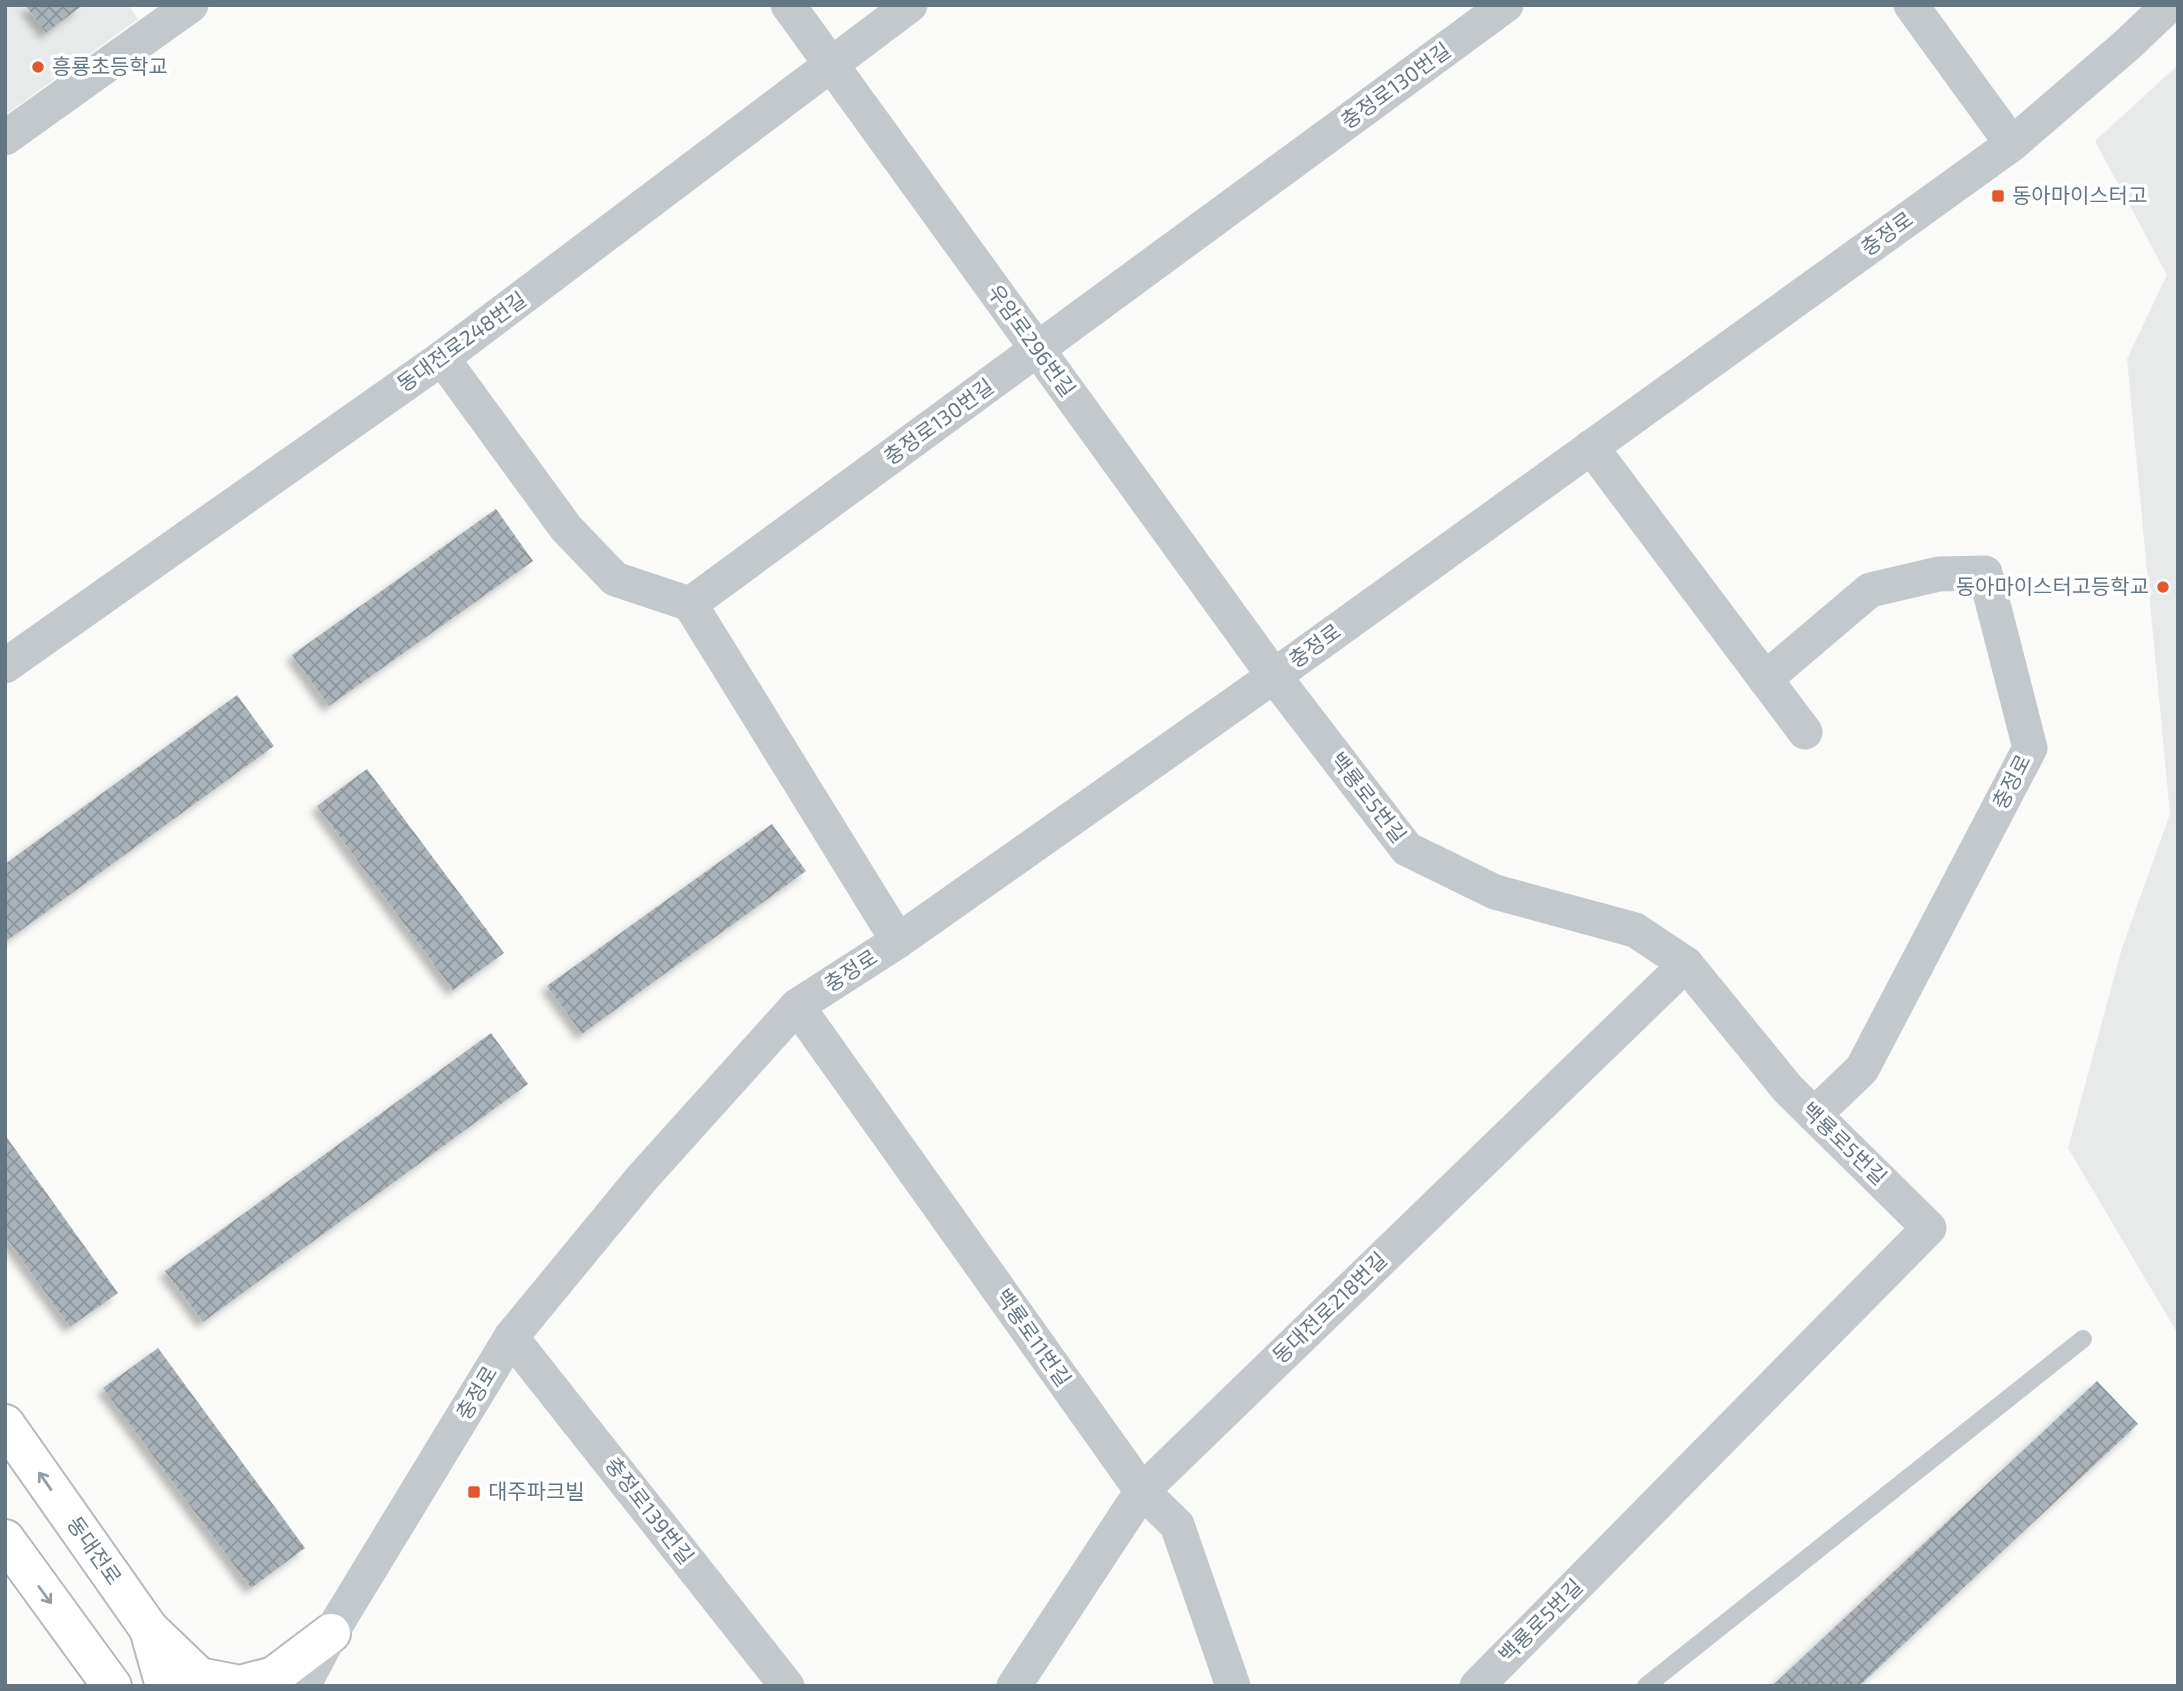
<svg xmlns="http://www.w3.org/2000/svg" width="2183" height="1691" viewBox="0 0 2183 1691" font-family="'Exo 2','Noto Sans KR',sans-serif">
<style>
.built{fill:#e8e9e9}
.building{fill:url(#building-cross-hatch);filter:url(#shadow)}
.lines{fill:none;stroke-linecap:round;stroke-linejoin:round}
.secondary-casing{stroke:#b3babf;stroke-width:42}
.lane{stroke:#c3c8cc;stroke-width:18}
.street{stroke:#c3c8cc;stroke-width:35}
.secondary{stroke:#fff;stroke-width:38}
.oneway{stroke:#939fa8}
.poi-dot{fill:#e4572e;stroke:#fff;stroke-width:2.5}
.labels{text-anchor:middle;stroke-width:7;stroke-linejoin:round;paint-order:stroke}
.poi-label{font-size:21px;fill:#657683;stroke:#fff;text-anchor:start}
.street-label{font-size:21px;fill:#657683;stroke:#fff}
</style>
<defs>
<pattern id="building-cross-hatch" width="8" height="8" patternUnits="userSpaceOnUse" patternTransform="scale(1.75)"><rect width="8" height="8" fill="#aab3b9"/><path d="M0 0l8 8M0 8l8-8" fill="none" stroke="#8e969c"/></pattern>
<filter id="shadow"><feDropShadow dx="-6" dy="6" stdDeviation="3.5" flood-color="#0004"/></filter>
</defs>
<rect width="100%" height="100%" fill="#fafaf8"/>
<g class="built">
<path d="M5 5H128L138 19 5 115Z"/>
<path d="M2178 65V1334L2068 1148 2122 948 2170 814 2127 359 2167 275 2095 141Z"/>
</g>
<g class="building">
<path d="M25 5H83L46 33Z"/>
<path d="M496 509 533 561 329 706 292 655Z"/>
<path d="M237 695 274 746 5 942V864Z"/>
<path d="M367 769 504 953 453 990 317 806Z"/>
<path d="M772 824 806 871 582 1034 547 986Z"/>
<path d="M491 1033 528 1084 203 1322 165 1271Z"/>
<path d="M5 1135 118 1293 70 1327 5 1236Z"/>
<path d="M158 1348 305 1548 251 1588 103 1388Z"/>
<path d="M2097 1381 2138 1424 1859 1686H1772Z"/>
</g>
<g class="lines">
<defs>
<g id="secondary">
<path d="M5 1424 149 1629 165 1686"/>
<path d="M5 1539 112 1686"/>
<path d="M149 1629 199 1677 240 1685 274 1676 331 1633"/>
</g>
</defs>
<use href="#secondary" class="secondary-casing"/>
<path class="lane" d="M1646 1686 2083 1339"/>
<g class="street">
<path d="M788 5 1274 676 1407 849 1495 892 1635 930 1686 964 1788 1089 1929 1228 1477 1686"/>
<path d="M1911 5 2012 144"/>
<path d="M5 138 191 5"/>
<path d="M442 358 566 528 615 579 690 604"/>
<path d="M1591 447 1805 732"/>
<path d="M690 604 1506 5"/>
<path d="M690 604 898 941"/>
<path d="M5 666 442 358 910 5"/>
<path d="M1765 679 1870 590 1939 574 1985 573 2030 748 1862 1069 1814 1115"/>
<path d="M797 1006 1142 1491 1177 1525 1233 1686"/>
<path d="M511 1337 787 1686"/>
<path d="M303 1686 331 1633 511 1337 642 1178 797 1006 898 941 1274 676 2012 144 2127 45 2169 5"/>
<path d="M1014 1686 1142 1491 1686 964"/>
</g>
<use href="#secondary" class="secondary"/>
</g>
<defs><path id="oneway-shaft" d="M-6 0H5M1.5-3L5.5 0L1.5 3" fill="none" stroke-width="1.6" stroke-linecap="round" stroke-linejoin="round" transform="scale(1.75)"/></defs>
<g class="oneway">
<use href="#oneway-shaft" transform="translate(45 1481) rotate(-125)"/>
<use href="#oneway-shaft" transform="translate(45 1595) rotate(54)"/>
</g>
<g class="poi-dot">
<circle cx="38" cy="67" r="7"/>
<rect x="1991" y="189" width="14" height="14" rx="3.5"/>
<circle cx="2163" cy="587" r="7"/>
<rect x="467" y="1485" width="14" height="14" rx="3.5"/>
</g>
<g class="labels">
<g class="poi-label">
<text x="52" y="74">흥룡초등학교</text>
<text x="2012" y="203">동아마이스터고</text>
<text x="2149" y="594" text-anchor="end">동아마이스터고등학교</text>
<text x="488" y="1499">대주파크빌</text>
</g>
<g class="street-label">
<text transform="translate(1396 86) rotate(-36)" y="7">충정로130번길</text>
<text transform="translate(1887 234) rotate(-36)" y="7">충정로</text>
<text transform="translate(1031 341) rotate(54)" y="7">우암로296번길</text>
<text transform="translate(462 342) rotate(-36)" y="7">동대전로248번길</text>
<text transform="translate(939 422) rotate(-36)" y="7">충정로130번길</text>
<text transform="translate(1315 646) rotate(-36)" y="7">충정로</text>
<text transform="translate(2012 782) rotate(-63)" y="7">충정로</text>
<text transform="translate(1368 798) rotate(52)" y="7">백룡로5번길</text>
<text transform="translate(851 971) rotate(-33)" y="7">충정로</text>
<text transform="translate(1844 1144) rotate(44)" y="7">백룡로5번길</text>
<text transform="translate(1330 1308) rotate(-44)" y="7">동대전로218번길</text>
<text transform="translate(1033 1338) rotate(55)" y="7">백룡로11번길</text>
<text transform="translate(477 1393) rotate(-59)" y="7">충정로</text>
<text transform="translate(649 1511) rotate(52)" y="7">충정로139번길</text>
<text transform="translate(94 1551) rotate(55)" y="7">동대전로</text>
<text transform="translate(1541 1621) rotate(-45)" y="7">백룡로5번길</text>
</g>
</g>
<rect width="2183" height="1691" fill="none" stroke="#657683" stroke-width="14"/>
</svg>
